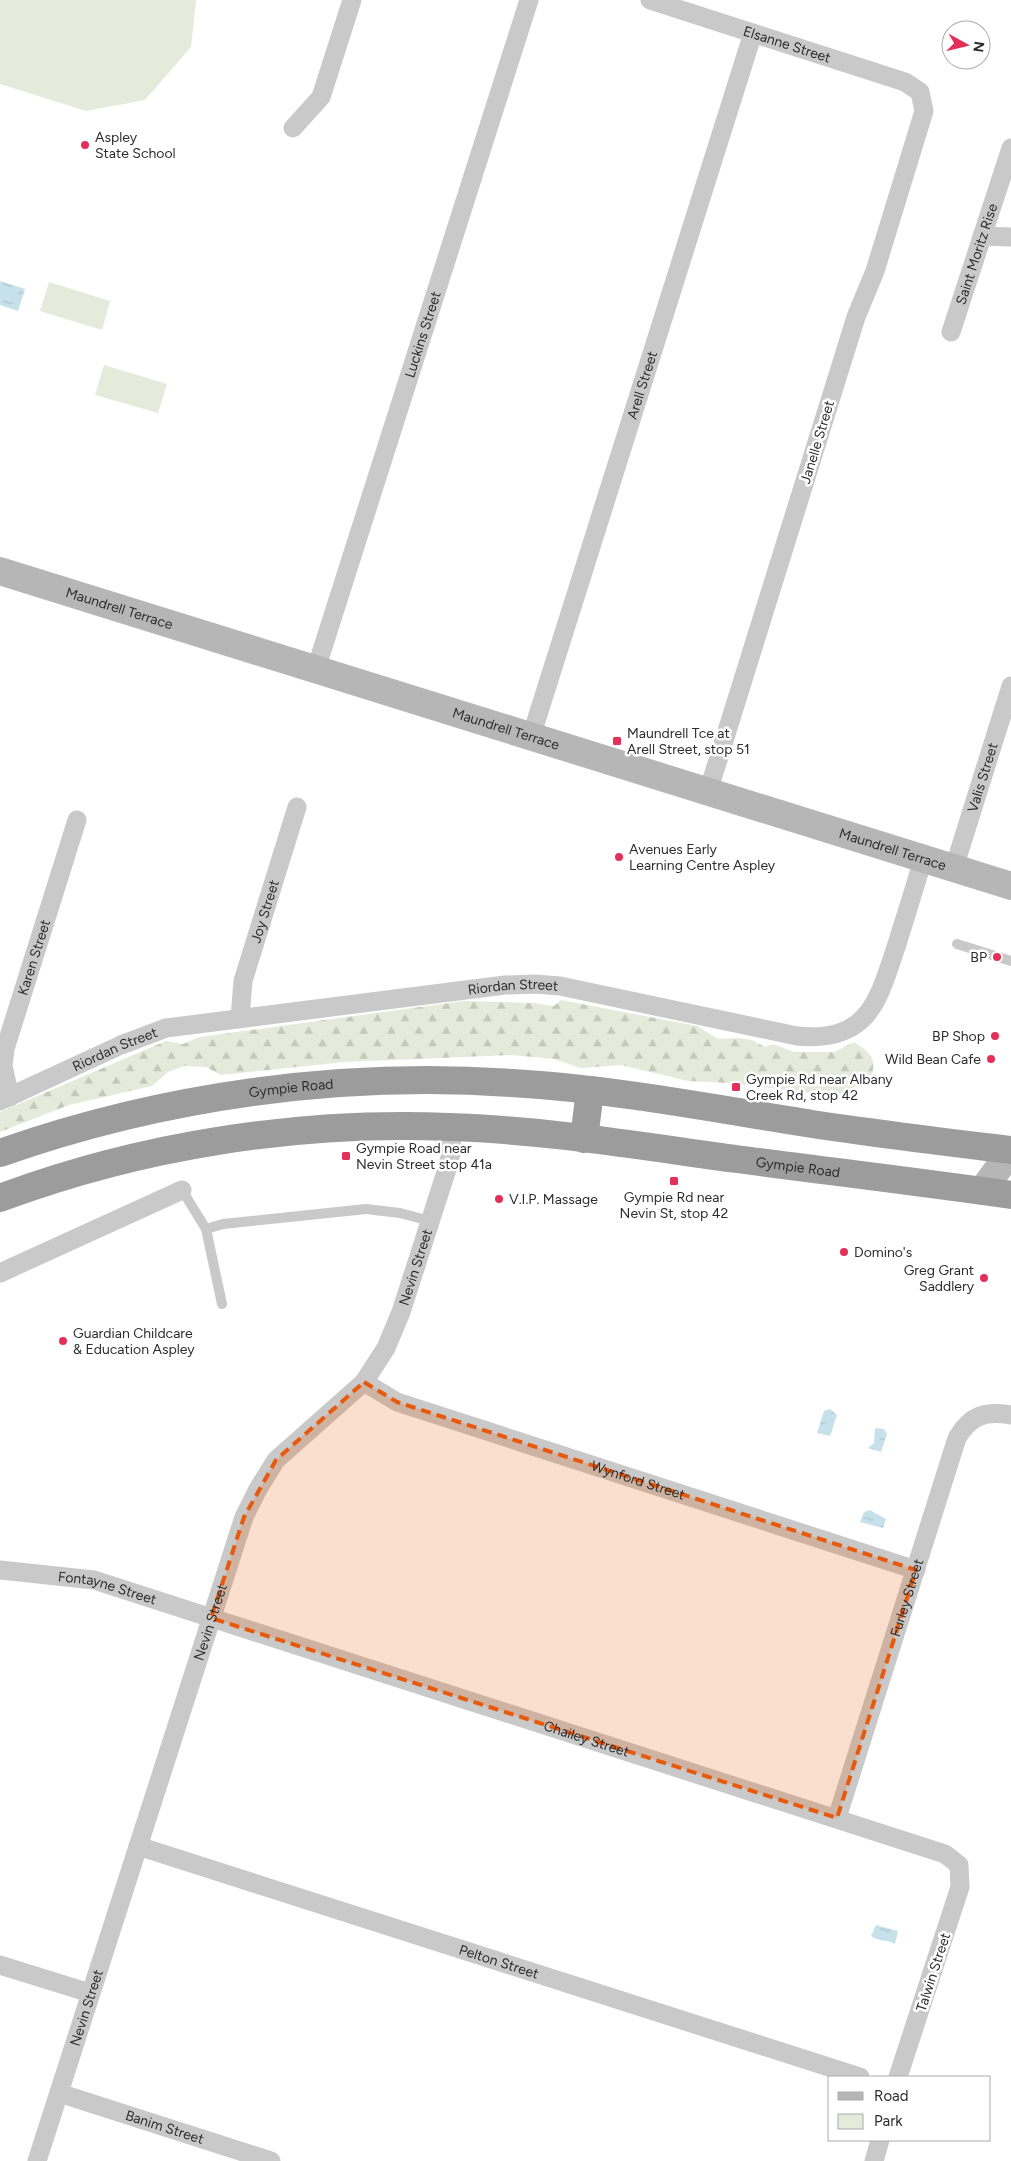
<svg xmlns="http://www.w3.org/2000/svg" width="1011" height="2161" viewBox="0 0 1011 2161" font-family="Figtree,sans-serif">
<style>
.forest{fill:url(#forest-firs)}
.park{fill:#e5eada}
.water{fill:url(#water-ripples)}
.lines{fill:none;stroke-linecap:round;stroke-linejoin:round}
.service{stroke:#c9c9c9;stroke-width:10}
.minor{stroke:#c9c9c9;stroke-width:19}
.secondary{stroke:#b6b6b6;stroke-width:28}
.trunk{stroke:#9c9c9c;stroke-width:28}
.marked{fill:#e8590c;fill-opacity:0.2;stroke:#e8590c;stroke-width:4;stroke-dasharray:10 6;stroke-linejoin:round}
.poi-dot{fill:#e23058;stroke:#fff;stroke-width:2}
.labels{text-anchor:middle;stroke-width:5;stroke-linejoin:round;paint-order:stroke}
.street-label{font-size:14px;fill:#2c2c2c;stroke:#fff}
.poi-label{font-size:14px;fill:#2c2c2c;stroke:#fff;text-anchor:start}
</style>
<defs>
<pattern id="forest-firs" width="22" height="20" patternUnits="userSpaceOnUse" patternTransform="scale(1.25)"><rect width="22" height="20" fill="#e5eada"/><path d="M5 1l3.5 6h-7zM16 11l3.5 6h-7z" fill="#c5c9bb"/></pattern>
<pattern id="water-ripples" width="26" height="14" patternUnits="userSpaceOnUse" patternTransform="scale(1.25)"><rect width="26" height="14" fill="#c6e1ea"/><path d="M2 4q2-2 4 0t4 0M15 11q2-2 4 0t4 0" fill="none" stroke="#aac1c9"/></pattern>
</defs>
<rect width="100%" height="100%" fill="#fff"/>
<path class="forest" d="M561 1000 697 1026 718 1039 737 1038 752 1040 765 1047 773 1044 794 1052H834L854 1042C871 1053 877 1057 871 1079L835 1096 730 1083 688 1081 621 1065 581 1068 554 1059 512 1055 344 1062 221 1075 206 1067 184 1066 168 1072 152 1086 69 1105 0 1132V1112L166 1041 183 1044 200 1037 464 1001 534 1003 554 1006Z"/>
<g class="park">
<path d="M0 0H196L191 47 145 100 86 111 0 84Z"/>
<path d="M49 282 110 301 102 330 40 311Z"/>
<path d="M104 365 167 384 158 413 95 395Z"/>
</g>
<g class="water">
<path d="M0 281 25 289 18 311 0 305Z"/>
<path d="M830 1409 837 1415 830 1436 817 1433 824 1411Z"/>
<path d="M875 1428 884 1429 887 1434 881 1452 868 1448 874 1443Z"/>
<path d="M870 1510 886 1519 883 1528 860 1522 864 1512Z"/>
<path d="M876 1925 898 1931 895 1944C887 1939 878 1942 871 1936Z"/>
</g>
<g class="lines">
<g class="service">
<path d="M957 944 1011 961"/>
<path d="M182 1190 206 1229 222 1304"/>
<path d="M206 1229 223 1224 366 1209 400 1213 430 1221"/>
</g>
<g class="minor">
<path id="s1" d="M650 0 905 82 920 92 924 111 875 271 856 317 708 792"/>
<path d="M293 128 321 97 352 0"/>
<path d="M982 236 1011 237"/>
<path id="s2" d="M951 332 1011 148"/>
<path id="s3" d="M316 669 529 0"/>
<path id="s4" d="M531 737 753 33"/>
<path id="s5" d="M954 868 1011 686"/>
<path id="s6" d="M240 1018 243 981 297 807"/>
<path id="s7" d="M10 1097 3 1066 5 1049 77 820"/>
<path id="s8" d="M0 1101 121 1045 166 1028 505 985 535 984 560 986 797 1036C869 1043 878 1001 897 944 906 915 915 887 923 859"/>
<path d="M0 1273 182 1190"/>
<path id="s9" d="M364 1382 397 1402 916 1570"/>
<path id="s10" d="M0 1570 94 1580 945 1854 959 1865 960 1887 898 2077"/>
<path id="s11" d="M837 1818 957 1438C970 1416 985 1410 1011 1415"/>
<path id="s12" d="M138 1846 860 2077"/>
<path d="M0 1965 90 1993"/>
<path id="s13" d="M59 2093 271 2161"/>
<path id="s14" d="M37 2161 244 1517 258 1489 276 1460 364 1382 386 1348 401 1312 447 1169 451 1153 452 1127"/>
<path d="M874 2161 880 2140"/>
</g>
<g class="secondary">
<path id="s15" d="M0 571 1011 886"/>
<path d="M982 1191 1011 1151"/>
</g>
<g class="trunk">
<path d="M584 1139 590 1090"/>
<path id="s16" d="M0 1153C162 1096 340 1071 512 1083 613 1089 712 1108 812 1124 878 1134 945 1142 1011 1150"/>
<path id="s17" d="M0 1198C142 1145 298 1121 449 1127 545 1130 641 1146 736 1159 827 1171 919 1182 1011 1195"/>
</g>
</g>
<path class="marked" d="M364 1382 397 1402 916 1570 837 1818 211 1618 244 1517 276 1460Z"/>
<g class="poi-dot">
<circle cx="85" cy="145" r="5"/>
<rect x="612" y="736" width="10" height="10" rx="2.5"/>
<circle cx="619" cy="857" r="5"/>
<circle cx="997" cy="957" r="5"/>
<circle cx="995" cy="1036" r="5"/>
<circle cx="991" cy="1059" r="5"/>
<rect x="731" y="1082" width="10" height="10" rx="2.5"/>
<rect x="341" y="1151" width="10" height="10" rx="2.5"/>
<rect x="669" y="1176" width="10" height="10" rx="2.5"/>
<circle cx="499" cy="1199" r="5"/>
<circle cx="844" cy="1252" r="5"/>
<circle cx="984" cy="1278" r="5"/>
<circle cx="63" cy="1341" r="5"/>
</g>
<g class="labels">
<g class="street-label">
<text dy="5" stroke="none"><textPath href="#s1" startOffset="144">Elsanne Street</textPath></text>
<text dy="5" stroke="none"><textPath href="#s2" startOffset="82">Saint Moritz Rise</textPath></text>
<text dy="5" stroke="none"><textPath href="#s3" startOffset="351">Luckins Street</textPath></text>
<text dy="5" stroke="none"><textPath href="#s4" startOffset="369">Arell Street</textPath></text>
<text transform="translate(817 442) rotate(-73)" y="5">Janelle Street</text>
<text dy="5" stroke="none"><textPath href="#s15" startOffset="125">Maundrell Terrace</textPath></text>
<text dy="5" stroke="none"><textPath href="#s15" startOffset="530">Maundrell Terrace</textPath></text>
<text dy="5" stroke="none"><textPath href="#s5" startOffset="95">Valis Street</textPath></text>
<text dy="5" stroke="none"><textPath href="#s15" startOffset="935">Maundrell Terrace</textPath></text>
<text dy="5" stroke="none"><textPath href="#s6" startOffset="110">Joy Street</textPath></text>
<text dy="5" stroke="none"><textPath href="#s7" startOffset="145">Karen Street</textPath></text>
<text dy="5" stroke="none"><textPath href="#s8" startOffset="531">Riordan Street</textPath></text>
<text dy="5" stroke="none"><textPath href="#s8" startOffset="126">Riordan Street</textPath></text>
<text dy="5" stroke="none"><textPath href="#s16" startOffset="299">Gympie Road</textPath></text>
<text dy="5" stroke="none"><textPath href="#s17" startOffset="809">Gympie Road</textPath></text>
<text dy="5" stroke="none"><textPath href="#s14" startOffset="986">Nevin Street</textPath></text>
<text dy="5" stroke="none"><textPath href="#s9" startOffset="292">Wynford Street</textPath></text>
<text dy="5" stroke="none"><textPath href="#s10" startOffset="109">Fontayne Street</textPath></text>
<text dy="5" stroke="none"><textPath href="#s11" startOffset="231">Furley Street</textPath></text>
<text dy="5" stroke="none"><textPath href="#s14" startOffset="566">Nevin Street</textPath></text>
<text dy="5" stroke="none"><textPath href="#s10" startOffset="612">Chailey Street</textPath></text>
<text dy="5" stroke="none"><textPath href="#s12" startOffset="379">Pelton Street</textPath></text>
<text transform="translate(933 1972) rotate(-72)" y="5">Talwin Street</text>
<text dy="5" stroke="none"><textPath href="#s14" startOffset="161">Nevin Street</textPath></text>
<text dy="5" stroke="none"><textPath href="#s13" startOffset="111">Banim Street</textPath></text>
</g>
<g class="poi-label">
<text x="95" y="142">Aspley<tspan x="95" dy="16">State School</tspan></text>
<text x="627" y="738">Maundrell Tce at<tspan x="627" dy="16">Arell Street, stop 51</tspan></text>
<text x="629" y="854">Avenues Early<tspan x="629" dy="16">Learning Centre Aspley</tspan></text>
<text x="987" y="962" text-anchor="end">BP</text>
<text x="985" y="1041" text-anchor="end">BP Shop</text>
<text x="981" y="1064" text-anchor="end">Wild Bean Cafe</text>
<text x="746" y="1084">Gympie Rd near Albany<tspan x="746" dy="16">Creek Rd, stop 42</tspan></text>
<text x="356" y="1153">Gympie Road near<tspan x="356" dy="16">Nevin Street stop 41a</tspan></text>
<text x="674" y="1202" text-anchor="middle">Gympie Rd near<tspan x="674" dy="16">Nevin St, stop 42</tspan></text>
<text x="509" y="1204">V.I.P. Massage</text>
<text x="854" y="1257">Domino's</text>
<text x="974" y="1275" text-anchor="end">Greg Grant<tspan x="974" dy="16">Saddlery</tspan></text>
<text x="73" y="1338">Guardian Childcare<tspan x="73" dy="16">&amp; Education Aspley</tspan></text>
</g>
</g>
<rect x="828" y="2076" width="162" height="65" fill="#ffffff" stroke="#ababab"/>
<rect x="838" y="2092" width="25" height="8" fill="#b6b6b6" stroke="#ababab"/>
<text x="874" y="2101" font-size="15" fill="#2c2c2c">Road</text>
<rect x="838" y="2114" width="25" height="15" fill="#e5eada" stroke="#ababab"/>
<text x="874" y="2126" font-size="15" fill="#2c2c2c">Park</text>
<g transform="translate(966 45) rotate(98)"><circle r="24" fill="#ffffff" stroke="#ababab"/>
<path d="M0-4L9 19L0 12L-9 19Z" fill="#e23058"/>
<text y="-8" font-size="14" font-weight="bold" text-anchor="middle" fill="#2c2c2c">N</text>
</g>
</svg>
